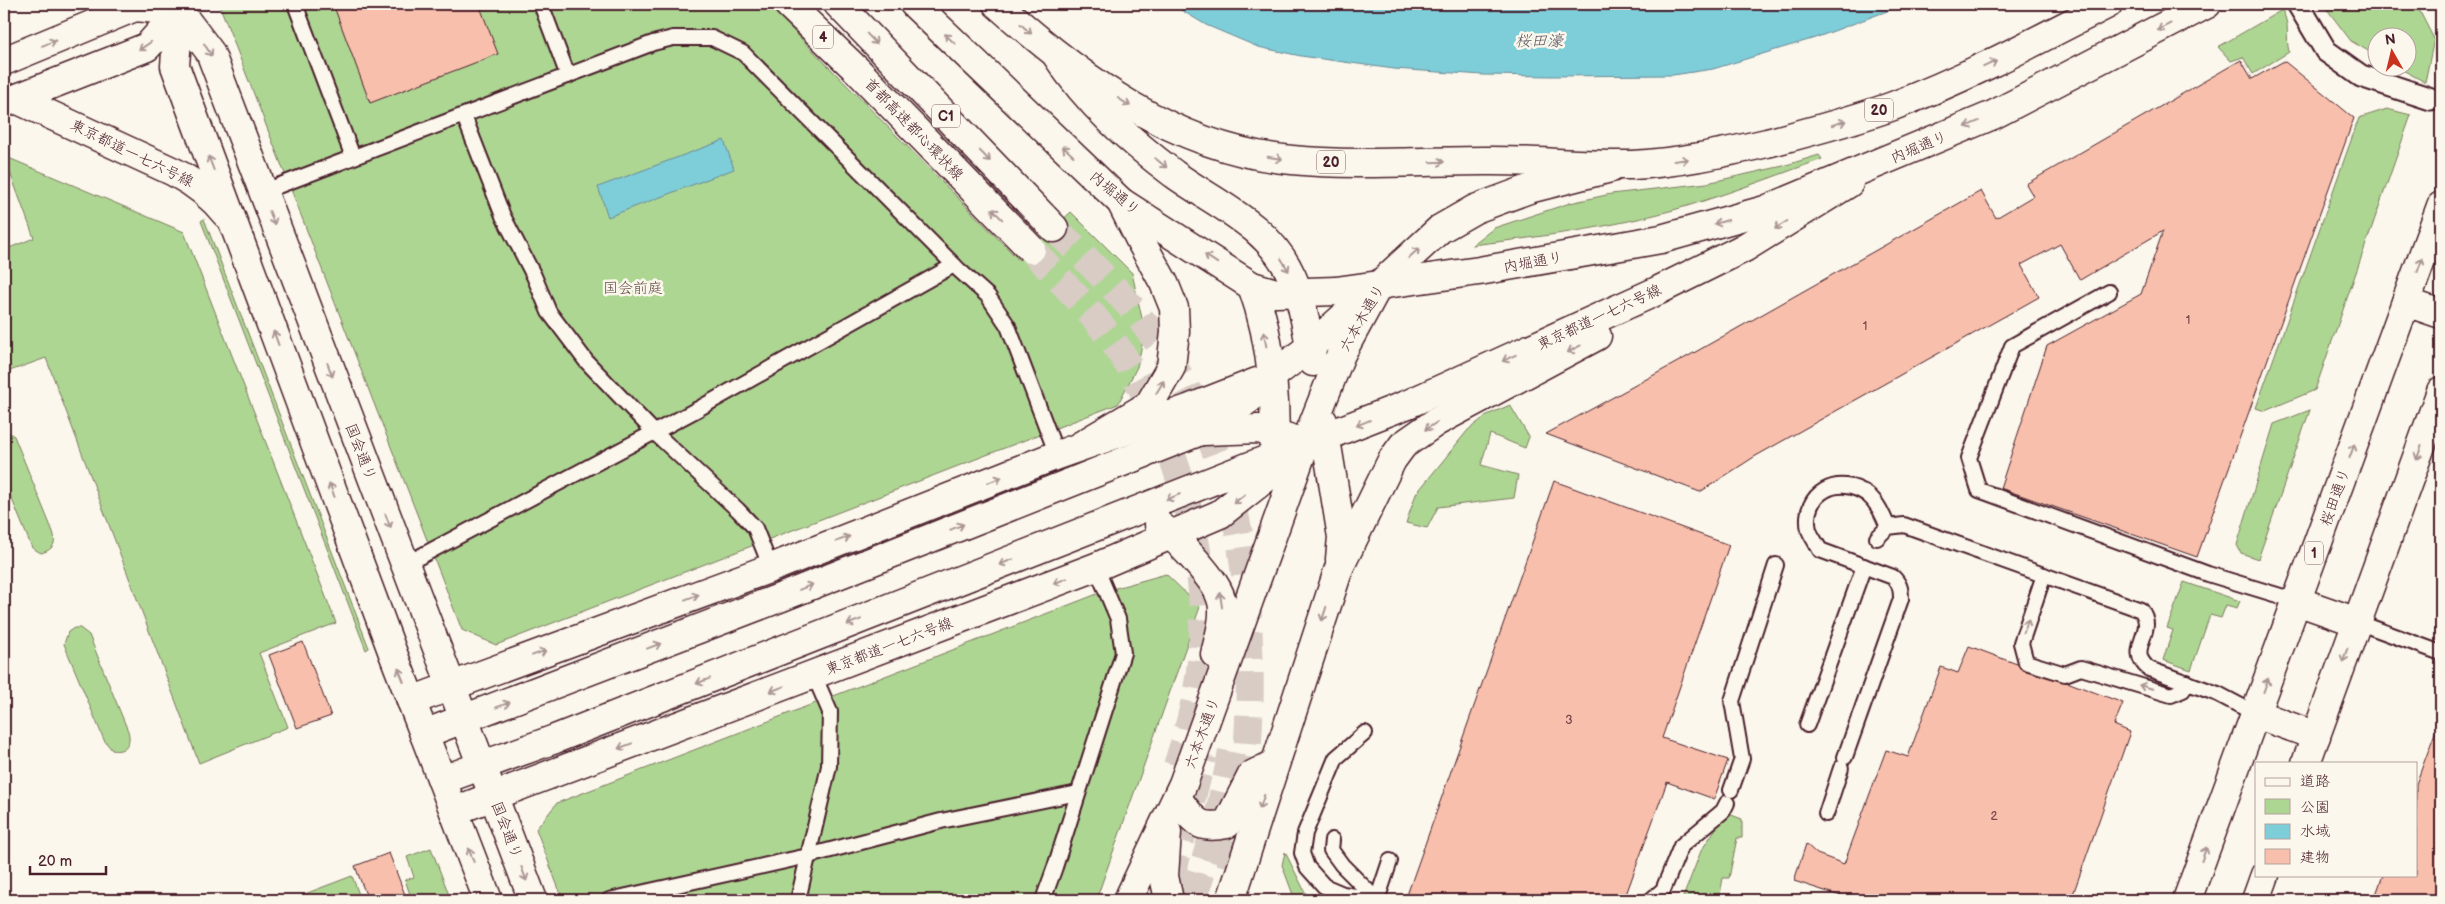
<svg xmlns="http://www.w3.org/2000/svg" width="2445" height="904" viewBox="0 0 2445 904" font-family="'Balsamiq Sans','Klee One',sans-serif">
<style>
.green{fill:#aed693;stroke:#7c7a5f}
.water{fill:#7eced9;stroke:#698893}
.building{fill:#f8c0ac;stroke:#4a1f2b}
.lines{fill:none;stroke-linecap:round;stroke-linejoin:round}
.motorway-tunnel{stroke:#d8ccc5;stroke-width:28;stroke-dasharray:28 14;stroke-linecap:butt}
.service-casing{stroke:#4a1f2b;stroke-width:18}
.pedestrian-casing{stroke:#4a1f2b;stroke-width:25}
.secondary-casing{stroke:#4a1f2b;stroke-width:31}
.trunk-casing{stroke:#4a1f2b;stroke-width:31}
.motorway-casing{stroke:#4a1f2b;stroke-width:31}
.service{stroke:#fbf7ec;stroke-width:14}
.pedestrian{stroke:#fbf7ec;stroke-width:21}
.secondary{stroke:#fbf7ec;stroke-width:28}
.trunk{stroke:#fbf7ec;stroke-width:28}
.motorway{stroke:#fbf7ec;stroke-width:28}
.motorway-bridge-casing{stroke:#4a1f2b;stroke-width:31;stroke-linecap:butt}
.motorway-bridge{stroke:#fbf7ec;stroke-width:28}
.oneway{stroke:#ab9695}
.labels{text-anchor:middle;stroke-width:5;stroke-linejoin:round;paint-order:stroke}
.number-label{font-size:12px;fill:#76474b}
.shield{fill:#fbf7ec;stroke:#7f6065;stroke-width:1}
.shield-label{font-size:14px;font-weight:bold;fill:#4a1f2b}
.street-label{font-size:15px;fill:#4a1f2b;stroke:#fbf7ec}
.park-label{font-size:15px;fill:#634d45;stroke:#fbf7ec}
.water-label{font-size:16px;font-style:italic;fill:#5a545f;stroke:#fbf7ec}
</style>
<rect width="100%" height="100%" fill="#fbf7ec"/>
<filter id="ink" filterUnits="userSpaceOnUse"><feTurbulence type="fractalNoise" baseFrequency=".02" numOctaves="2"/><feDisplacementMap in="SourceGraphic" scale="10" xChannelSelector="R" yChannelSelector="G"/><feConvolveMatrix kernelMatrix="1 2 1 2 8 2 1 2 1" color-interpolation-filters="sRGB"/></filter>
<g filter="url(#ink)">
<g class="green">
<path d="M219 4H767L1019 260 1071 212 1132 273 1145 332 1137 367 1118 404 496 645 462 630Z"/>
<path d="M2323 4H2416L2434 39 2425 82 2399 68H2408V38H2378L2377 56 2351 41Z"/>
<path d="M2282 10C2291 27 2285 34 2289 52L2253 74 2243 57 2231 61 2218 47Z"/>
<path d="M2387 109 2411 115 2315 390 2265 411 2256 408 2359 118Z"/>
<path d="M1819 155 1822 159C1781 174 1741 189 1700 202 1626 226 1548 236 1472 245L1494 228 1570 203 1611 194 1707 183 1783 166Z"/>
<path d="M4 156 184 232 336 623 259 653 288 727 199 763 46 358 4 373V250L34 238Z"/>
<path d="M204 219 369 648 366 650 201 221Z"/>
<path d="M1510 405 1529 437 1525 448 1490 434 1481 465 1518 475 1514 498 1438 507 1427 528 1406 523 1416 494 1468 430 1487 415Z"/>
<path d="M2310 410 2258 559 2241 553 2237 545 2274 424Z"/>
<path d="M4 429 14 436 53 532C57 543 53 550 41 553L32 548 4 480Z"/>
<path d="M1166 574 1200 607 1096 900H563L536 829 557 803 1105 591Z"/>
<path d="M2184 582 2240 601 2237 608 2226 605 2221 618 2210 615 2191 670 2163 660 2173 630 2167 628Z"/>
<path d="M74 628H80L89 635 128 731C132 743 125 753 112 750L104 740 64 644 68 632Z"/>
<path d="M1726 813 1742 819V838H1737L1729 878H1723L1719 900H1682L1701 851Z"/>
<path d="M431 848 451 900H412L405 880 414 877 407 857Z"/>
<path d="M1285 852 1309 900H1295L1282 865Z"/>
<path d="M352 876 361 900H289Z"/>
</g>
<g class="water">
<path d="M1171 4H1906L1815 38 1713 69 1673 75 1552 76 1483 75 1394 69 1301 56 1258 47 1206 25Z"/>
<path d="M724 140 734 169 608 217 598 187Z"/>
</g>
<g class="building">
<path d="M333 4H479L498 54 370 103Z"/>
<path d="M2241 60 2252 79 2284 61 2354 118 2197 557 2000 488 2047 346 2141 294 2163 231 2080 280 2060 244 2021 265 2039 297 1754 457 1700 492 1546 434 1683 359 1981 191 1996 218 2033 196 2026 184Z"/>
<path d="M1554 481 1729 545 1662 738 1728 760 1714 799 1667 782 1624 900H1421L1407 895Z"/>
<path d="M303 642 331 716 297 728 269 655Z"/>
<path d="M1969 646 2017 664 2023 670 2067 682 2123 703 2114 725 2130 732 2071 900H1853L1794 881 1806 844 1817 854 1844 864 1886 750 1908 757 1941 667 1958 673Z"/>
<path d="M2439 722H2441V900H2374L2383 875H2416V784Z"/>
<path d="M389 853 407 900H368L355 866Z"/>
</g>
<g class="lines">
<g class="motorway-tunnel">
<path d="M1054 228C1087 260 1122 293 1149 330 1199 398 1232 476 1243 559 1247 587 1248 617 1249 645 1252 723 1246 798 1229 874"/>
<path d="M1031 249C1058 278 1087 306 1111 339 1169 417 1206 537 1203 634 1202 679 1191 723 1177 766"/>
<path d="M1170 882 1203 755"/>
<path d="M1193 900 1218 818 1232 752"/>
</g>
<defs>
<g id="service">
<path d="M295 4 353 157"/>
<path d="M541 4 568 76"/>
<path d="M464 116 503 216 534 276 549 312 586 361 654 432 738 510 755 528 771 568"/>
<path d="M262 192 653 43 673 38H712L743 53 959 270 988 296 1008 326 1057 455"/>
<path d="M2109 292 2012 346 1969 458 1979 490 2208 574 2297 601"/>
<path d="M1877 538 1888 527 1904 525 2141 610C2158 632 2124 649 2149 669L2218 694 2256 714"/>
<path d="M404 565 698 409 954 265"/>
<path d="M2044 575 2021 643 2026 662 2065 674 2081 668 2171 695 2183 690 2187 682"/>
<path d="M2357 622 2441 653"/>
<path d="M1807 725 1864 566"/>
<path d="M1365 733 1336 758 1305 833 1302 853 1307 867 1324 886 1343 894 1380 900"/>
<path d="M1845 757 1901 599C1901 589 1900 584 1893 577L1820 550C1817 544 1811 536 1809 530 1801 493 1839 473 1868 495 1878 503 1883 516 1888 527"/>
<path d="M1731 790 1742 759 1732 701 1776 565"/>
<path d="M1826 814 1841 768"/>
<path d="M1332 840 1331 850 1342 865 1377 900 1390 861"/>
<path d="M609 900 808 856 941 821 1078 793"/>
<path d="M798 900 829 766 830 712 814 675"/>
<path d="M1043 900 1055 867 1123 653 1118 619 1096 567"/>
<path d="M1651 900 1663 890 1681 846 1723 811 1727 803"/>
</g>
<path id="pedestrian" d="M2298 4 2326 51 2361 76 2431 99"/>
<g id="secondary">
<path d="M176 4 179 11 210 52 533 900"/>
<path d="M179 11 175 66 394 656 488 900"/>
<path d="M1057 56C1087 103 1129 140 1174 174 1217 205 1269 225 1292 277 1304 304 1307 333 1313 362"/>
<path d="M4 61 135 7 179 11"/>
<path d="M16 99 174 172C195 183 211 195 226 214"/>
<path d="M7 102 147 47 179 11"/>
<path d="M1252 286C1273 343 1278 413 1273 473"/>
<path d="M1323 421 1342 537 1340 559"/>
<path d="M1204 431 1259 429 1292 439"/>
<path d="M1159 525C1173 535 1183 547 1195 560 1228 598 1228 605 1215 654"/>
<path d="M411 701 771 568 1057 455 1188 409 1257 382"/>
<path d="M424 734 782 597 1198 432 1228 414 1249 399 1272 376 1310 347 1378 286"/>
<path d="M442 780 555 739 1408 404 1657 291 1744 248 1849 183"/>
<path d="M1177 799C1196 821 1196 830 1227 824L1252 775 1274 764"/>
<path d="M454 811 1096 567 1220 514 1286 462"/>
<path d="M1167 832 1164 876 1169 900"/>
<path d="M1128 900 1183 784 1304 447 1341 354 1378 286 1440 229 1475 209 1529 189 1611 168"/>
<path d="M1231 900 1339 568 1392 460 1403 445 1436 422 1597 336"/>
</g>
<g id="trunk">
<path d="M914 4 1121 202 1252 286 1276 293 1336 291 1479 271 1661 239 1765 210 1993 115 2207 4"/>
<path d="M997 4C1081 79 1176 150 1292 160 1356 166 1419 161 1483 161 1532 160 1582 166 1632 165 1677 163 1723 153 1767 143 1809 132 1852 121 1893 106 1967 78 2038 40 2108 4"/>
<path d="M2406 302 2441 314"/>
<path d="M1080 446 1149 405 1171 367 1175 332 1174 308 1164 283 1141 242 1121 202"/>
<path d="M2297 601 2357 622"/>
<path d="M2256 714 2316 736"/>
<path d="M2306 763 2441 391"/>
<path d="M2187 900 2441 206"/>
<path d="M2256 900 2265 875"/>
</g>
<g id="motorway">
<path d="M788 4 858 71"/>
<path d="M838 4 1054 228"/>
</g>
</defs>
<use href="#service" class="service-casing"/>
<use href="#pedestrian" class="pedestrian-casing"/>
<use href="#secondary" class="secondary-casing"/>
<use href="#trunk" class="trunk-casing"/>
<use href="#motorway" class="motorway-casing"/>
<use href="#service" class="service"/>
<use href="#pedestrian" class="pedestrian"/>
<use href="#secondary" class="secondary"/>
<use href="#trunk" class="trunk"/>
<use href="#motorway" class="motorway"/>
<defs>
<path id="motorway-bridge" d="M858 71 1031 249"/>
</defs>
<use href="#motorway-bridge" class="motorway-bridge-casing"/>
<use href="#motorway-bridge" class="motorway-bridge"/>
</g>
<defs><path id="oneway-shaft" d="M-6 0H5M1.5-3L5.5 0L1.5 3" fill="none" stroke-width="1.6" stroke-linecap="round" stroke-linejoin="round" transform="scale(1.25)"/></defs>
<g class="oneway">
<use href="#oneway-shaft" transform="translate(2164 27) rotate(152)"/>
<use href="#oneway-shaft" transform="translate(1026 29) rotate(42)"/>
<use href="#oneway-shaft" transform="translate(872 39) rotate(46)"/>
<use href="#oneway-shaft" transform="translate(950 39) rotate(-137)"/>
<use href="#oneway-shaft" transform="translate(49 43) rotate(-22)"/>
<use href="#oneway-shaft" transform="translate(145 46) rotate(145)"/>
<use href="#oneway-shaft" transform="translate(208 50) rotate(58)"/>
<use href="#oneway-shaft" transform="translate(1990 64) rotate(-25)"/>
<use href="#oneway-shaft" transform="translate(1124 102) rotate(32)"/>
<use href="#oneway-shaft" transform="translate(1839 123) rotate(-18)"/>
<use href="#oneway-shaft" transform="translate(1972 124) rotate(157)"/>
<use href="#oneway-shaft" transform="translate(1068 151) rotate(-137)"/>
<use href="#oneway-shaft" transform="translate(985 156) rotate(46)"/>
<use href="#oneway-shaft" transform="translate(1275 158) rotate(10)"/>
<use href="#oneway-shaft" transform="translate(1681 160) rotate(-7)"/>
<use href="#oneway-shaft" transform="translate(1437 162) rotate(-2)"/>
<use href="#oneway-shaft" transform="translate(211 163) rotate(-111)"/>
<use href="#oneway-shaft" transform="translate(1161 163) rotate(39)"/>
<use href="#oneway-shaft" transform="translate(997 214) rotate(-134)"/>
<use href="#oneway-shaft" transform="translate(272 218) rotate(69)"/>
<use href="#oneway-shaft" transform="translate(1721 222) rotate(164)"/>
<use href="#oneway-shaft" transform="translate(1781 225) rotate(148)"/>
<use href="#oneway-shaft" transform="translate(1414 253) rotate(-42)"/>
<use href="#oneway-shaft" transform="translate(1211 259) rotate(-147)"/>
<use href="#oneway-shaft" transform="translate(1285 265) rotate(59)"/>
<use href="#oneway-shaft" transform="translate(2420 265) rotate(-70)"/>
<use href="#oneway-shaft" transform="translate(276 338) rotate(-110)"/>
<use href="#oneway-shaft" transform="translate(1265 339) rotate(-100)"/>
<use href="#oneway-shaft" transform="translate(1574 349) rotate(152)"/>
<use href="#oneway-shaft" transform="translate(1509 358) rotate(155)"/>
<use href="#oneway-shaft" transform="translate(330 370) rotate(69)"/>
<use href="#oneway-shaft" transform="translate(1160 387) rotate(-59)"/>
<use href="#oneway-shaft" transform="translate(1363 423) rotate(158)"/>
<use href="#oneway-shaft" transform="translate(1431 426) rotate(148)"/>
<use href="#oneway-shaft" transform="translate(2352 451) rotate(-70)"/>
<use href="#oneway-shaft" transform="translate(2419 453) rotate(110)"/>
<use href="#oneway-shaft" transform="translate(995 480) rotate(-21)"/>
<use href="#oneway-shaft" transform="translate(332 490) rotate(-110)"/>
<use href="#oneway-shaft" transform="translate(1173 497) rotate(158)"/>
<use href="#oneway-shaft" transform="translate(1239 499) rotate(142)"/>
<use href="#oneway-shaft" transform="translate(388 521) rotate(69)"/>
<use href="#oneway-shaft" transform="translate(957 527) rotate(-22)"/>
<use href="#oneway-shaft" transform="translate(843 539) rotate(-21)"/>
<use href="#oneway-shaft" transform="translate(1006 562) rotate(159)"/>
<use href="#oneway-shaft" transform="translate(1060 581) rotate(159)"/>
<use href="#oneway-shaft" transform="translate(806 587) rotate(-22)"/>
<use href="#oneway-shaft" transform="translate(692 597) rotate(-20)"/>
<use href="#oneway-shaft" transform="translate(1221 600) rotate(-98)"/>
<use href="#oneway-shaft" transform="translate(1324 614) rotate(108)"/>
<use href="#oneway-shaft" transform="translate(854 622) rotate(159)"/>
<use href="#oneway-shaft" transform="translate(2026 626) rotate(-71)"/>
<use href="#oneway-shaft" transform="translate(654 646) rotate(-21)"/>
<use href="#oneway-shaft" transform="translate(539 653) rotate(-20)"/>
<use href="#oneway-shaft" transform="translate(2345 655) rotate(110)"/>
<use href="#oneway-shaft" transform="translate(401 675) rotate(-112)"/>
<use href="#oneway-shaft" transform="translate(703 681) rotate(159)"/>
<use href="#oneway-shaft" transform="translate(2266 685) rotate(-70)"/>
<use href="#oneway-shaft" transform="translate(2146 687) rotate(-164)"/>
<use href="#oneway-shaft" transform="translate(777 689) rotate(159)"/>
<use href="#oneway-shaft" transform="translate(503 705) rotate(-21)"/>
<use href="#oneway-shaft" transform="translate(625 746) rotate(159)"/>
<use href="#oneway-shaft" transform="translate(1262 802) rotate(108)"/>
<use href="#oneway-shaft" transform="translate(2204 854) rotate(-70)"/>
<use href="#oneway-shaft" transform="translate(471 855) rotate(-111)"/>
<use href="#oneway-shaft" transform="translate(524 874) rotate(70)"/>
</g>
</g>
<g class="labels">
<g class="number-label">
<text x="2188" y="324">1</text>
<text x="1865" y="330">1</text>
<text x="1569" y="724">3</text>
<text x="1994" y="820">2</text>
</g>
<g class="shield">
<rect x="813" y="25.5" width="20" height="23" rx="4"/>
<rect x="1865" y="98.5" width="28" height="23" rx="4"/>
<rect x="932" y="104.5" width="28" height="23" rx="4"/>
<rect x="1317" y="150.5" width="28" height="23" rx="4"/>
<rect x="2305" y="541.5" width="18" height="23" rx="4"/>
</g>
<g class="shield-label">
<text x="823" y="42">4</text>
<text x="1879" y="115">20</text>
<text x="946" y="121">C1</text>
<text x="1331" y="167">20</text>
<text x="2314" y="558">1</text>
</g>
<g class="street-label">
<text transform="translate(914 129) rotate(46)" y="5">首都高速都心環状線</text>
<text transform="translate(1919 147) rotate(-23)" y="5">内堀通り</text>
<text transform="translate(132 153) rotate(26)" y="5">東京都道一七六号線</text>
<text transform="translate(1115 193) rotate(40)" y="5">内堀通り</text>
<text transform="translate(1533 262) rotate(-10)" y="5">内堀通り</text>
<text transform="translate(1599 317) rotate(-25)" y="5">東京都道一七六号線</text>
<text transform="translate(1362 318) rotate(-60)" y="5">六本木通り</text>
<text transform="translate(361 452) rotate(69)" y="5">国会通り</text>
<text transform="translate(2335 497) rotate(-70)" y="5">桜田通り</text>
<text transform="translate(889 646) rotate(-21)" y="5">東京都道一七六号線</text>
<text transform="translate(1202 733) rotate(-70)" y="5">六本木通り</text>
<text transform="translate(507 830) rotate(69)" y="5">国会通り</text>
</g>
<g class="park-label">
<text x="633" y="293">国会前庭</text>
</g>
<g class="water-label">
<text x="1539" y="46">桜田濠</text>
</g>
</g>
<rect width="2445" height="904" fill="none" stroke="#fbf7ec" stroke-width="20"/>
<rect x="10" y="10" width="2425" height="884" fill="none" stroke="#4a1f2b" stroke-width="2" filter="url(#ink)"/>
<rect x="2255" y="762" width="162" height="115" fill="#fbf7ec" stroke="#b4a19f"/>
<rect x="2265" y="778" width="25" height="8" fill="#fbf7ec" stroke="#b4a19f"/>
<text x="2300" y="786" font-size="15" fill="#4a1f2b">道路</text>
<rect x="2265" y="799" width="25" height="15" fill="#aed693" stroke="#b4a19f"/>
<text x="2300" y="812" font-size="15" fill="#4a1f2b">公園</text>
<rect x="2265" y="824" width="25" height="15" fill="#7eced9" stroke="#b4a19f"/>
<text x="2300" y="836" font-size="15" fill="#4a1f2b">水域</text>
<rect x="2265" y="849" width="25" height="15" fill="#f8c0ac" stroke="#b4a19f"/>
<text x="2300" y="862" font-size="15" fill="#4a1f2b">建物</text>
<g transform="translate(2392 52) rotate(352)"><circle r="24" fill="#fbf7ec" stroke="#b4a19f"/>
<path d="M0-4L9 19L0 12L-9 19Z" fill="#c8321e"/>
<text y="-8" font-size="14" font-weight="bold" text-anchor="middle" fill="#4a1f2b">N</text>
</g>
<path d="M30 866v8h76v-8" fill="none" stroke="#4a1f2b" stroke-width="2.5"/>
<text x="38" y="866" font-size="15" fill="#4a1f2b" stroke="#fbf7ec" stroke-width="4" paint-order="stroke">20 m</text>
</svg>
